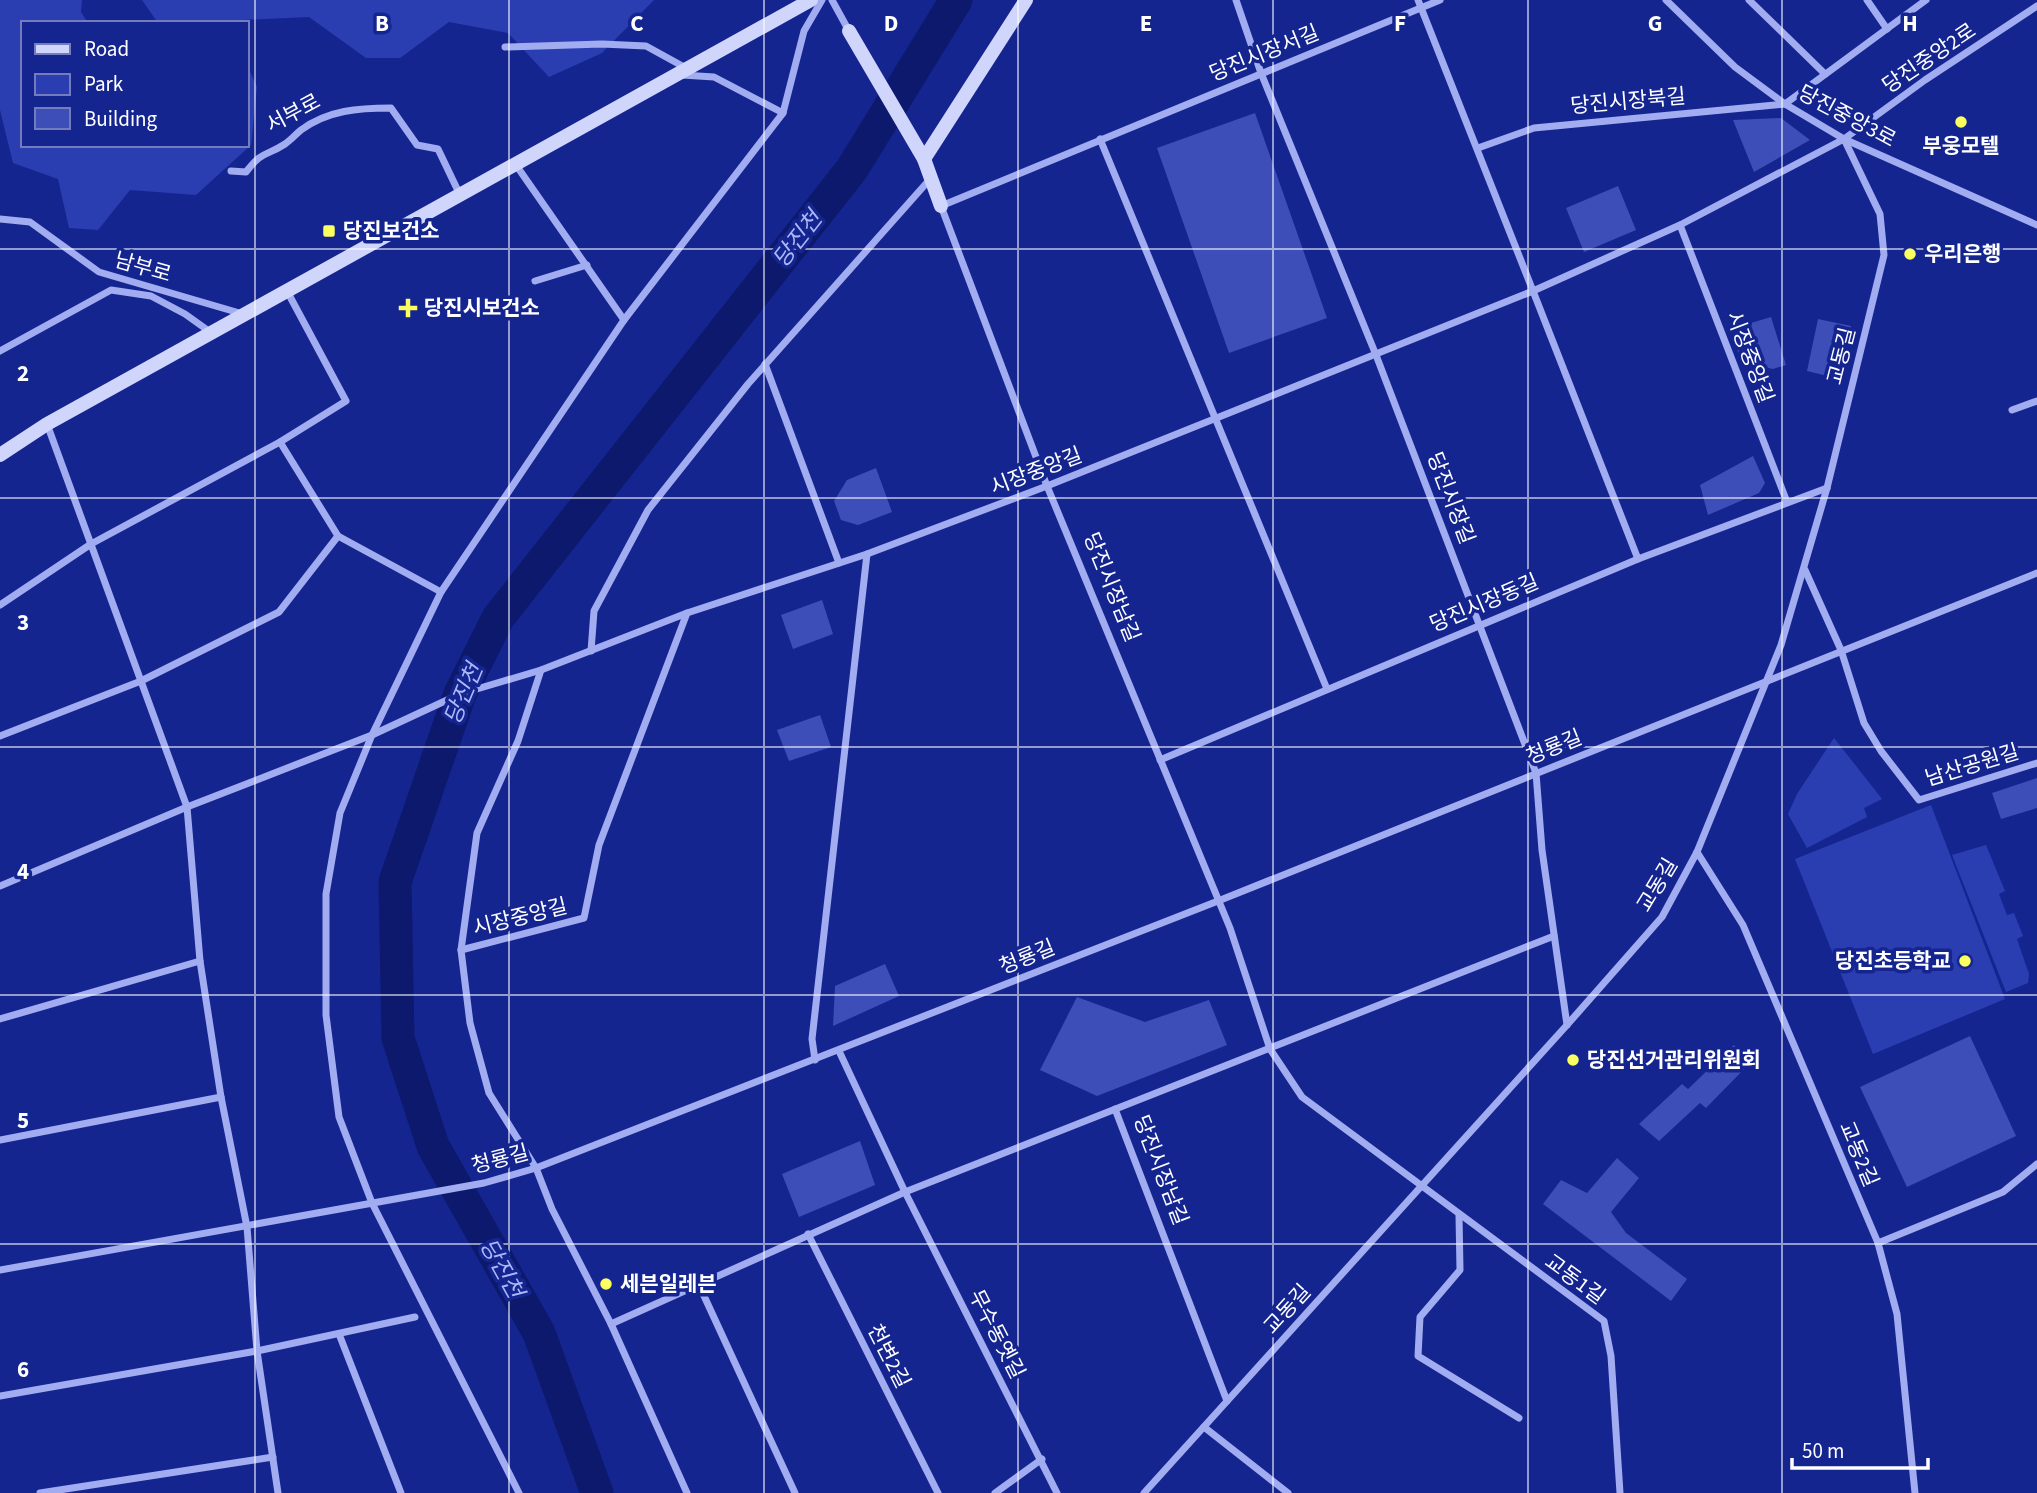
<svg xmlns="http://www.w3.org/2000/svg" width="2037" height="1493" viewBox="0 0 2037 1493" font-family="'Source Sans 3','Noto Sans KR',sans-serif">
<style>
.green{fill:#2b3eb1}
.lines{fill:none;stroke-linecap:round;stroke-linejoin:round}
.river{stroke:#0d196c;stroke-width:33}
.building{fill:#3d4eb9}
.street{stroke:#a1acf1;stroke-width:7}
.secondary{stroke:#cfd5fb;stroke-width:14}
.grid{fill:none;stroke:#fff;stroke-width:2;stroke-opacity:0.55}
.poi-dot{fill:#fcff60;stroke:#152590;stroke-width:2.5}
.labels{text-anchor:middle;stroke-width:7;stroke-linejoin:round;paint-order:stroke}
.street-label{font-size:21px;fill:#fff;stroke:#152590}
.poi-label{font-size:21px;font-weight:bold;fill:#fff;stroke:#152590;text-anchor:start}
.water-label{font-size:23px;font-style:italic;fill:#adb8f8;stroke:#152590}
.grid-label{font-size:23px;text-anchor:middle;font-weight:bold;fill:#fff;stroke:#152590;stroke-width:7;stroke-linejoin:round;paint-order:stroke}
</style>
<rect width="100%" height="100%" fill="#152590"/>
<g class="green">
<path d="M0 0H82L81 12 88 23H23V145H247V65L257 87 251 145 196 195 130 190 98 230 69 228 58 179 13 163 0 110Z"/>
<path d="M142 0H654L602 53 549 77 508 33 449 22 400 58H366L309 17 242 20 240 23H158Z"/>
<path d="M1834 738 1882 799 1864 808 1867 817 1807 848 1788 814 1797 794Z"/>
<path d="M1931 805 2005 999 1873 1054 1795 859Z"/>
<path d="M1986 845 2005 891 1999 894 2007 915 2014 913 2023 936 2017 939 2029 974 2028 983 2006 992 1952 855Z"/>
</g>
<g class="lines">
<path class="river" d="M597 1493 539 1333 433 1146 398 1038 395 882 460 694 498 618 852 169 956 0"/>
</g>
<g class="building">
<path d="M1255 113 1327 318 1229 353 1157 148Z"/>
<path d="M1781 118 1810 140 1754 172 1733 120Z"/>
<path d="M1618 186 1636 230 1584 252 1566 208Z"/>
<path d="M1771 317 1786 365 1773 369 1741 362 1731 329Z"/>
<path d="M1818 319 1851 326 1840 379 1807 371Z"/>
<path d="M1753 456 1765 483 1759 493 1708 515 1700 485Z"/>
<path d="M876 468 892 512 858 525 841 520 834 501 847 480Z"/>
<path d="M822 600 833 634 793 649 781 615Z"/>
<path d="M820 715 831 747 789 761 777 730Z"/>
<path d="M2037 778V808L2001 819 1992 793Z"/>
<path d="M885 964 899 996 833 1026 835 986Z"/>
<path d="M1077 997 1145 1022 1209 1000 1227 1045 1097 1096 1040 1070Z"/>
<path d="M1970 1036 2016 1136 1907 1187 1860 1087Z"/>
<path d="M1734 1045 1751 1062 1706 1108 1700 1103 1659 1141 1639 1124 1682 1084 1688 1089Z"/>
<path d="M860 1141 875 1185 799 1217 782 1174Z"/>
<path d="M1617 1158 1639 1178 1611 1212 1626 1233 1687 1279 1671 1301 1543 1204 1561 1180 1587 1193Z"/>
</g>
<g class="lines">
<g class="street">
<path d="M832 0 849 31"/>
<path d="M1236 0 1261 73 1376 355 1536 773 1542 850 1567 1025"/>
<path d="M1418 0 1533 291 1680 225 1844 139 1925 80 2037 6"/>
<path d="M1440 0 941 206 1047 486 1230 928 1270 1049 1302 1097 1604 1321 1611 1356 1620 1493"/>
<path d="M1666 0 1735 67 1785 104 1844 139 2037 225"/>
<path d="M1749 0 1825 74"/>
<path d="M1867 0 1887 29"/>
<path d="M505 47 602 44 646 46 686 68"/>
<path d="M682 75 714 77 783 113 804 31 822 0"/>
<path d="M1785 104 1926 0"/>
<path d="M1100 139 1327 689"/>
<path d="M1478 148 1534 128 1785 104"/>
<path d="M231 171 246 172C263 150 265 157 285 144 291 140 296 134 301 130 328 110 359 108 391 108L417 145 438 149 460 195"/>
<path d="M0 219 30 222 99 272 243 314"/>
<path d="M1680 225 1787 502"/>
<path d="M535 281 587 265"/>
<path d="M287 291 346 401 280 442 338 536 441 592 624 320 516 165"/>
<path d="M624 320 783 113"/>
<path d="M0 351 111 290 151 296 185 314 213 334"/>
<path d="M765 364 839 563"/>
<path d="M2012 410 2037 401"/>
<path d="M47 424 187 807 200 961 221 1097 247 1227 257 1351 415 1317"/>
<path d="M867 554 1047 486 1533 291 1638 559"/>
<path d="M1805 570 1841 650 1864 723 1881 751 1919 800 2037 763"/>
<path d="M0 605 91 544 280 442"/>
<path d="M687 613 867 554 812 1039 815 1060"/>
<path d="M591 651 594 611 648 510 748 384 931 178"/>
<path d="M541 670 518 741 477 833 461 950 470 1023 489 1093 536 1168 552 1209 611 1324 687 1493"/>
<path d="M0 736 141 681 279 612 338 536"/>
<path d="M1160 760 1638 559 1827 488"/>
<path d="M1697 852 1743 925 1878 1243 1897 1314 1915 1493"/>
<path d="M0 886 187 807 372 735 441 592"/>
<path d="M461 950 584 918 599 845 687 613 541 670 460 694 372 735 340 813 326 894V1015L339 1117 372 1203 519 1493"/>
<path d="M0 1019 200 961"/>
<path d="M839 1051 905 1192 1057 1493"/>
<path d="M1115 1109 1227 1401"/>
<path d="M0 1140 221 1097"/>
<path d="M1459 1216 1460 1270 1420 1317 1418 1356 1519 1418"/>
<path d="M808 1234 938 1493"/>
<path d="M1878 1243 2003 1192 2037 1164"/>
<path d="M0 1270 484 1183 536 1168 1218 901 2037 573"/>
<path d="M699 1285 795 1493"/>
<path d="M611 1324 905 1192 1554 936"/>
<path d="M339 1334 401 1493"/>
<path d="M0 1396 257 1351 278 1493"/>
<path d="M1204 1427 1288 1493"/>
<path d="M40 1493 273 1457"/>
<path d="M995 1493 1042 1459"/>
<path d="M1144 1493 1567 1025 1662 917 1697 852 1781 645 1827 488 1884 255 1880 214 1844 139"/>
</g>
<g class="secondary">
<path d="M849 31 924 159 941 206"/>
<path d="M924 159 1026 0"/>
<path d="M0 455 47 424 811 0"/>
</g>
</g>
<path class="grid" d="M255 0V1493M509 0V1493M764 0V1493M1018 0V1493M1273 0V1493M1528 0V1493M1782 0V1493M0 249H2037M0 498H2037M0 747H2037M0 995H2037M0 1244H2037"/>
<g class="poi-dot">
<circle cx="1961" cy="122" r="7"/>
<rect x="322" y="224" width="14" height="14" rx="3.5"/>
<circle cx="1910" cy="254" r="7"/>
<path d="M404.5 297.5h7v7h7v7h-7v7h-7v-7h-7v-7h7z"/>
<circle cx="1965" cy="961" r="7"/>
<circle cx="1573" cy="1060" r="7"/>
<circle cx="606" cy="1284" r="7"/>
</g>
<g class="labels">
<g class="street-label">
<text transform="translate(1264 53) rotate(-22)" y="7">당진시장서길</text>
<text transform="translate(1929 58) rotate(-34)" y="7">당진중앙2로</text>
<text transform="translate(1628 101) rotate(-5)" y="7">당진시장북길</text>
<text transform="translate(293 113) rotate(-28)" y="7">서부로</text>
<text transform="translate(1847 116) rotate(28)" y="7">당진중앙3로</text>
<text transform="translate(143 267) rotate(16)" y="7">남부로</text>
<text transform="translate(1841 356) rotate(-76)" y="7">교동길</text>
<text transform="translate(1750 357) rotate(69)" y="7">시장중앙길</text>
<text transform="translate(1036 471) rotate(-21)" y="7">시장중앙길</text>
<text transform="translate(1451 498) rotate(69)" y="7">당진시장길</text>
<text transform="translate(1112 587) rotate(68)" y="7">당진시장남길</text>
<text transform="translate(1484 603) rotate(-23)" y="7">당진시장동길</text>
<text transform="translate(1554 747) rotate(-22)" y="7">청룡길</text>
<text transform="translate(1972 765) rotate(-17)" y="7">남산공원길</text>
<text transform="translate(1657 885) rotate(-59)" y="7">교동길</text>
<text transform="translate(520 917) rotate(-14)" y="7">시장중앙길</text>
<text transform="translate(1027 957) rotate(-22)" y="7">청룡길</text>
<text transform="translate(1859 1154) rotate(67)" y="7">교동2길</text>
<text transform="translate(500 1159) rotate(-15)" y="7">청룡길</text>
<text transform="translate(1161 1170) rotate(69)" y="7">당진시장남길</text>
<text transform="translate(1575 1279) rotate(36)" y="7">교동1길</text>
<text transform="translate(1287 1309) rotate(-48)" y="7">교동길</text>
<text transform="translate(997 1334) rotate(63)" y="7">무수동옛길</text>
<text transform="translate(889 1356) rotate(63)" y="7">천변2길</text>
</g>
<g class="poi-label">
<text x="1961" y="153" text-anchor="middle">부웅모텔</text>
<text x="343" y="238">당진보건소</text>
<text x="1924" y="261">우리은행</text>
<text x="424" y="315">당진시보건소</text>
<text x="1951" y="968" text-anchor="end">당진초등학교</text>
<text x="1587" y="1067">당진선거관리위원회</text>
<text x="620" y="1291">세븐일레븐</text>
</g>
<g class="water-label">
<text transform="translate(797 239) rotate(-52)" y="8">당진천</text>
<text transform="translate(463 694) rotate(-67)" y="8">당진천</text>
<text transform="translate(502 1268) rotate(61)" y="8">당진천</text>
</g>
</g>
<g class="grid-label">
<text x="382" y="31">B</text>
<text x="637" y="31">C</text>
<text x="891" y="31">D</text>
<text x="1146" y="31">E</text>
<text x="1400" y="31">F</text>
<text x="1655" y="31">G</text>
<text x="1910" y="31">H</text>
<text x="23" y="381">2</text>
<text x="23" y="630">3</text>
<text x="23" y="879">4</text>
<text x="23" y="1128">5</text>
<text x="23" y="1377">6</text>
</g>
<rect x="21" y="21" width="228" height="126" fill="#152590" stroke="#737cbc" stroke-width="2"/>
<rect x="35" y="44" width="35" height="10" fill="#cfd5fb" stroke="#737cbc" stroke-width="2"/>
<text x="84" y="56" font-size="21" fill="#ffffff">Road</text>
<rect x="35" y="74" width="35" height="21" fill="#2b3eb1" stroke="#737cbc" stroke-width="2"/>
<text x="84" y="91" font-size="21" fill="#ffffff">Park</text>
<rect x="35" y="108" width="35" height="21" fill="#3d4eb9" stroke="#737cbc" stroke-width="2"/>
<text x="84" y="126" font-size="21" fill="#ffffff">Building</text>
<path d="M1792 1458v10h136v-10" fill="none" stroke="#ffffff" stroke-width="3.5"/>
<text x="1802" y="1458" font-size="21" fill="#ffffff" stroke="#152590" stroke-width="5" paint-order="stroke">50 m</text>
</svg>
